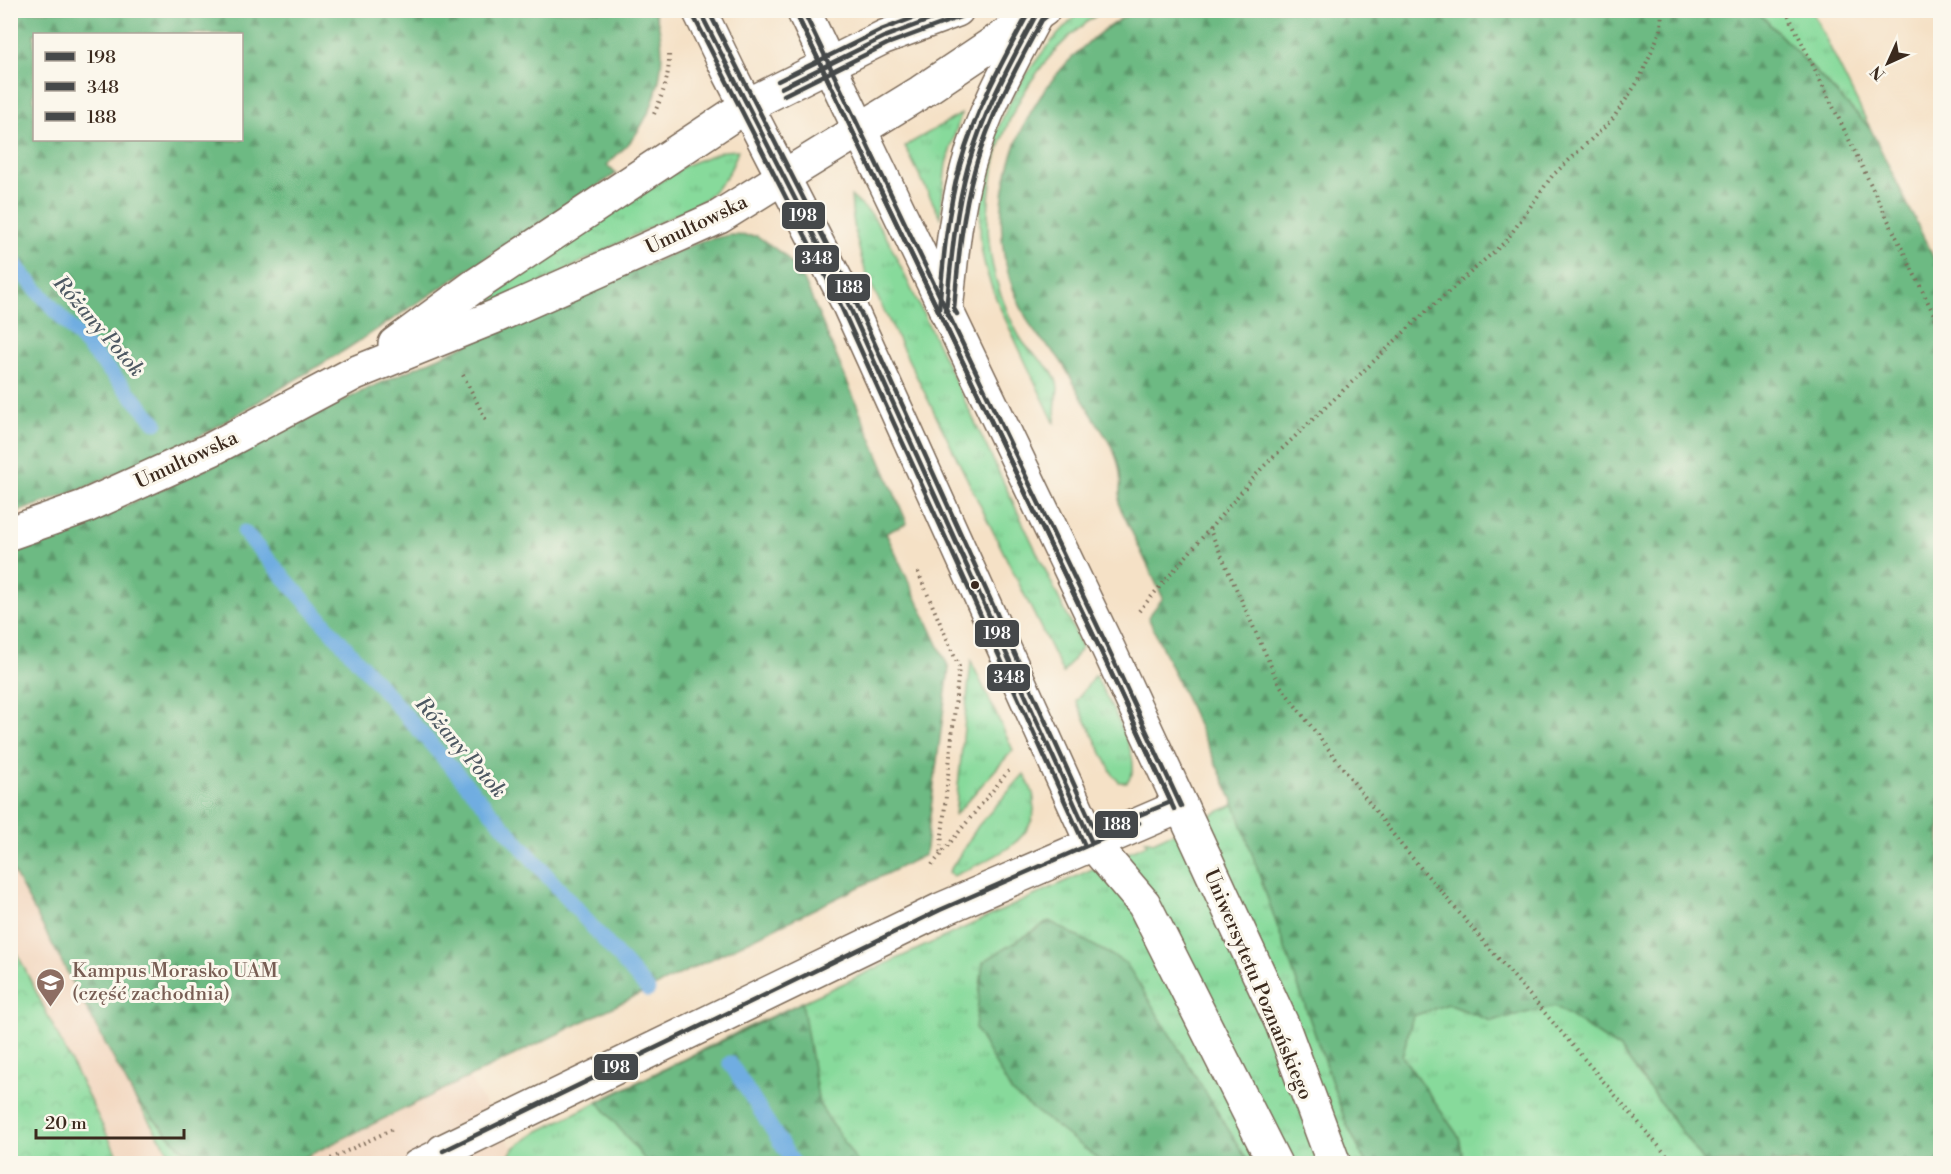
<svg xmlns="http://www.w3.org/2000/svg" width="1951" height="1174" viewBox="0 0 1951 1174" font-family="'Libre Bodoni',serif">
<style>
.built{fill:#f2d5bd}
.grass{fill:url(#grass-tufts);stroke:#61825c;stroke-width:1.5}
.forest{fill:url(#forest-firs);stroke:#547250;stroke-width:1.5;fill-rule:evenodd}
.park{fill:url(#park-crowns);stroke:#61825c;stroke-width:1.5}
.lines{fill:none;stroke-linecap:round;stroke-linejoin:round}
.stream{stroke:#6fade1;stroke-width:15}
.lane-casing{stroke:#7c6a59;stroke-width:30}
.street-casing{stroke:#7c6a59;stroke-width:36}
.secondary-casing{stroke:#7c6a59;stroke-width:36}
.path{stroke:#7c6a59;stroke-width:4;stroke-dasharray:1.5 4.5;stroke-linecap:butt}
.lane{stroke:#fff;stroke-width:27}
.street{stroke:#fff;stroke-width:33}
.secondary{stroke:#fff;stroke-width:33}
.bus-1-casing{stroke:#fbf7ec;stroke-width:9}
.bus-2-casing{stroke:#fbf7ec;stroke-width:9}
.bus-3-casing{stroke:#fbf7ec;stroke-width:9}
.bus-1{stroke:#45484a;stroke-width:4.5}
.bus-2{stroke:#45484a;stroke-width:4.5}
.bus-3{stroke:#45484a;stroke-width:4.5}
.bus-dot{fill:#3b2a1e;stroke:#fbf7ec;stroke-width:2}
.labels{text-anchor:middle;stroke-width:6;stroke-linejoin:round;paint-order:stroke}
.street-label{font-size:20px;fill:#3b2a1e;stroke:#fbf7ec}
.education-label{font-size:20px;fill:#785e54;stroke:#fbf7ec;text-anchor:start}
.water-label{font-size:21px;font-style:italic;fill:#4d5862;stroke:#fbf7ec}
.line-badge{stroke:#fbf7ec;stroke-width:2}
.badge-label{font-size:16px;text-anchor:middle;font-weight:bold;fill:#fff}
</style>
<defs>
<pattern id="grass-tufts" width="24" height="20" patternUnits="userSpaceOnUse" patternTransform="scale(1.5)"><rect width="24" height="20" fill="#87da9b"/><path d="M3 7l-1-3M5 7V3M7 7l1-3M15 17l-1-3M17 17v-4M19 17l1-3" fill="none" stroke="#75bb85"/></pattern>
<pattern id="forest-firs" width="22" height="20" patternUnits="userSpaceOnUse" patternTransform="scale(1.5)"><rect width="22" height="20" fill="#6dba83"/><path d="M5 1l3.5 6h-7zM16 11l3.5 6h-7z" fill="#5b976b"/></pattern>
<pattern id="park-crowns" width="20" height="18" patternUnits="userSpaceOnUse" patternTransform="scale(1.5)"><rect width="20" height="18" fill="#87da9b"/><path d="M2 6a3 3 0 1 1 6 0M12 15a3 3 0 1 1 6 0" fill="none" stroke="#75bb85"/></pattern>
</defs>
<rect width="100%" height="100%" fill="#fbf7ec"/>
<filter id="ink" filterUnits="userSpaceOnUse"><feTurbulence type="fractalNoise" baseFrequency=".0167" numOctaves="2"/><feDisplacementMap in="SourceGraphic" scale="12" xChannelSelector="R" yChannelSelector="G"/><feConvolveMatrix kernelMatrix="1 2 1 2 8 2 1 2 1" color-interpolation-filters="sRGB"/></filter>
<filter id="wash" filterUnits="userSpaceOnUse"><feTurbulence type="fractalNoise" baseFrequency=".008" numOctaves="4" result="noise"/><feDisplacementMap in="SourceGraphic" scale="24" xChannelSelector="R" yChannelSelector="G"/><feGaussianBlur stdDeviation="1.35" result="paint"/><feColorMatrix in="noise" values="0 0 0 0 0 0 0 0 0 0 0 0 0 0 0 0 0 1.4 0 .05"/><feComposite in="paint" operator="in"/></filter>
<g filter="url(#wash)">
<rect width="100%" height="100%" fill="#f5e1c6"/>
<g class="built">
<path d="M11 851 172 1163H11Z"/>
<path d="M459 1061 521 1163 277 1164Z"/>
</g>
<g class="grass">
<path d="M1081 11H1103C1012 67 964 190 1000 292 1006 309 1013 327 1023 342 1034 358 1056 367 1058 388 1058 392 1056 397 1056 402 1055 409 1055 417 1055 424 1042 397 1029 370 1016 342 1004 316 991 291 984 262 979 243 980 223 981 203 988 124 1025 64 1081 11Z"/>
<path d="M1757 11H1812L1870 128Z"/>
<path d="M961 114 946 164 940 217 905 146Z"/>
<path d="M738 150C731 174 723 183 704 200L477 315 441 325 684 166 723 151Z"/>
<path d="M851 196 872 215 888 240 1082 647 1063 673 868 278C858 250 852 225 851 196Z"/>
<path d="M971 661 1013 750 955 815Z"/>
<path d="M1095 675C1106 697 1135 746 1133 769 1133 774 1130 777 1127 782H1119L1113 775 1076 701Z"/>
<path d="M1024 774C1028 782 1034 791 1034 800 1039 843 985 861 953 876L949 872 978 826Z"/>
<path d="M1235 804 1346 1123 1366 1163 502 1164 515 1147 539 1131 746 1028 1147 844 1145 840 1153 842Z"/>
<path d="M1448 1004 1491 1021 1555 1006 1620 1049 1705 1163H1464L1459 1137 1402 1056 1413 1016Z"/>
<path d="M135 1099 182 1149 223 1163H176Z"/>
</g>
<g class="forest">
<path d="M1136 10 1757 11 1870 128 1940 271V1163H1705L1620 1049 1555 1006 1491 1021 1448 1004 1413 1016 1402 1056 1459 1137 1464 1163H1366L1346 1123 1235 805 1148 617 1163 598 1119 505C1119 494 1122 483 1120 473 1117 447 1098 427 1086 405 1076 389 1069 372 1058 357 1049 345 1036 338 1029 323 1018 303 1008 278 1004 255 988 154 1048 56 1136 10Z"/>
<path d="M10 11H654C671 54 659 106 630 142 623 150 614 157 607 165L616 174 345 350 204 434 80 490 11 514ZM34 34H242V140H34Z"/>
<path d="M730 235 757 236 784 255 804 280 907 523 886 533 949 668 925 855 301 1159 277 1163H223L182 1149 135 1099 11 867 10 550 92 521 221 462 367 389 701 241Z"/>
<path d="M1049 921 1126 963 1249 1163H1104L1012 1093 975 1028 983 962Z"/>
<path d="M802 1002 819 1104 858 1163H652L645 1160 598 1102Z"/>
</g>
<path class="park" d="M10 939 121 1163H11Z"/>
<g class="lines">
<g class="stream">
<path d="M10 256 20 271 156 423"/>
<path d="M244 532 648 990"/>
<path d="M730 1063 794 1164"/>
</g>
</g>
</g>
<g filter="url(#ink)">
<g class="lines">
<defs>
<path id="lane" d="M416 1164 443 1151"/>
<g id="street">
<path d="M860 130 1108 648 1282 1024 1334 1164"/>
<path d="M946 311C951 262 955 212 968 166 983 112 1010 64 1036 15"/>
<path d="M395 344 473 287 746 106"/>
<path d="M10 533 84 507 212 449 355 373 494 317 719 217 783 177 847 301 1092 843 1144 904 1275 1164"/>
<path d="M449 1164 443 1151 940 910 1181 806"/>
</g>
<g id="secondary">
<path d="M699 10 730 74 783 177 921 92 1043 10"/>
<path d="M803 10 860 130"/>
<path d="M746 106 884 37 957 10"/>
</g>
</defs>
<use href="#lane" class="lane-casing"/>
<use href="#street" class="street-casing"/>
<use href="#secondary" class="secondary-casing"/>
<g class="path">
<path d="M1786 10 1940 327"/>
<path d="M654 114C663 94 670 75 669 52"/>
<path d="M463 375 487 422"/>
<path d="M1209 528 1279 684 1402 846 1674 1164"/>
<path d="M918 572 959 667 940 855"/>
<path d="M1139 611 1262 468 1418 319 1506 241 1552 176 1612 120 1639 80 1661 29 1662 10"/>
<path d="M932 865 1011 768"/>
<path d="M320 1164 395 1128"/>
</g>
<use href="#lane" class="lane"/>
<use href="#street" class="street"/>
<use href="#secondary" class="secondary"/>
<defs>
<g id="bus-1">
<path d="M699 10 847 301 1092 843"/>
<path d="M803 10 1108 648 1181 806"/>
<path d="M781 88 884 37 956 10"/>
<path d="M950 318 946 311C951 262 955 213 968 166 983 112 1010 64 1036 15L1042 10"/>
<path d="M443 1151 940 910 1139 823"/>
</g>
<g id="bus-2">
<path d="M692 13 840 304 1085 846"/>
<path d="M796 13 1101 651 1174 809"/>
<path d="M784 95 887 44 960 17"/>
<path d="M957 314 954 309C958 262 962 214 975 168 990 115 1016 68 1042 20L1047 16"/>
</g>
<g id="bus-3">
<path d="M708 10 854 298 1096 833 1171 802 1101 651 796 13"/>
<path d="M778 81 881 30 934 10"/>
<path d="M939 310C943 262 947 212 960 165 975 111 1003 60 1030 10"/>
</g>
</defs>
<use href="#bus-1" class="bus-1-casing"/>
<use href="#bus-2" class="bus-2-casing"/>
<use href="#bus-3" class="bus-3-casing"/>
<use href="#bus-1" class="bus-1"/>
<use href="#bus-2" class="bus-2"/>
<use href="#bus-3" class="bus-3"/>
</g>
</g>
<defs>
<symbol id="university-pin" viewBox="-11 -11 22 30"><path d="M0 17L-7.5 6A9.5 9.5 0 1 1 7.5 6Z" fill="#8d6e63" stroke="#fbf7ec"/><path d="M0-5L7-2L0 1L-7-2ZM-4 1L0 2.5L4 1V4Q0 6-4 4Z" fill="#fff"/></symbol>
</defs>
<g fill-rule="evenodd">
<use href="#university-pin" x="34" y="966" width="33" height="45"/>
</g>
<circle class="bus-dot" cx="975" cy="585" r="5"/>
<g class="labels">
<g class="street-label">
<text transform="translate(696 224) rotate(-26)" y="7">Umultowska</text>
<text transform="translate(186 459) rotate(-25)" y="7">Umultowska</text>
<text transform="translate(1259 984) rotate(67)" y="7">Uniwersytetu Poznańskiego</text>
</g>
<g class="education-label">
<text x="72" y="977">Kampus Morasko UAM<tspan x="72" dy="23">(część zachodnia)</tspan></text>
</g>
<g class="water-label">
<text transform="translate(99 326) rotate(49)" y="7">Różany Potok</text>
<text transform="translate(461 747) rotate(49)" y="7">Różany Potok</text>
</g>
</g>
<g class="line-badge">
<rect x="781" y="201" width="45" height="29" rx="6" fill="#45484a"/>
<rect x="794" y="244" width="46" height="29" rx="6" fill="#45484a"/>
<rect x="826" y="273" width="45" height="29" rx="6" fill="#45484a"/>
<rect x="974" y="619" width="46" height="29" rx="6" fill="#45484a"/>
<rect x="986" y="663" width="45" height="29" rx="6" fill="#45484a"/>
<rect x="1094" y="810" width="45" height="29" rx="6" fill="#45484a"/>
<rect x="593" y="1053" width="46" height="28" rx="6" fill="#45484a"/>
</g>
<g class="badge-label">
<text x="803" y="221">198</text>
<text x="817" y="264">348</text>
<text x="849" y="293">188</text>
<text x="997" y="639">198</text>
<text x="1009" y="683">348</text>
<text x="1117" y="830">188</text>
<text x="616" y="1073">198</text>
</g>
<rect width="1951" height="1174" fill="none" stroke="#fbf7ec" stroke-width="36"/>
<rect x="33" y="33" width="210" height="108" fill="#fbf7ec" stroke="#aea59a" stroke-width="1.5"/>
<rect x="45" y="52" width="30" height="9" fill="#45484a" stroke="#aea59a" stroke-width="1.5"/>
<text x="87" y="63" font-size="18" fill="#3b2a1e">198</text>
<rect x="45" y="82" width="30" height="9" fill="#45484a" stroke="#aea59a" stroke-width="1.5"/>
<text x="87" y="93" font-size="18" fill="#3b2a1e">348</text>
<rect x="45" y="112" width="30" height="9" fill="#45484a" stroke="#aea59a" stroke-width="1.5"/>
<text x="87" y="123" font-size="18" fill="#3b2a1e">188</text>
<g transform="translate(1888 63) rotate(225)" stroke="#fbf7ec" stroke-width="4.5" paint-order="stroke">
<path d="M0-4.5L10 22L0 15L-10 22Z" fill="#3b2a1e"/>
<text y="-9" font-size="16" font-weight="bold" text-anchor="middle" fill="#3b2a1e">N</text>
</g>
<path d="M36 1129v9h148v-9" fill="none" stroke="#3b2a1e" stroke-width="3"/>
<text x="45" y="1129" font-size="18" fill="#3b2a1e" stroke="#fbf7ec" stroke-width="4.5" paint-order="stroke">20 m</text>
</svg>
